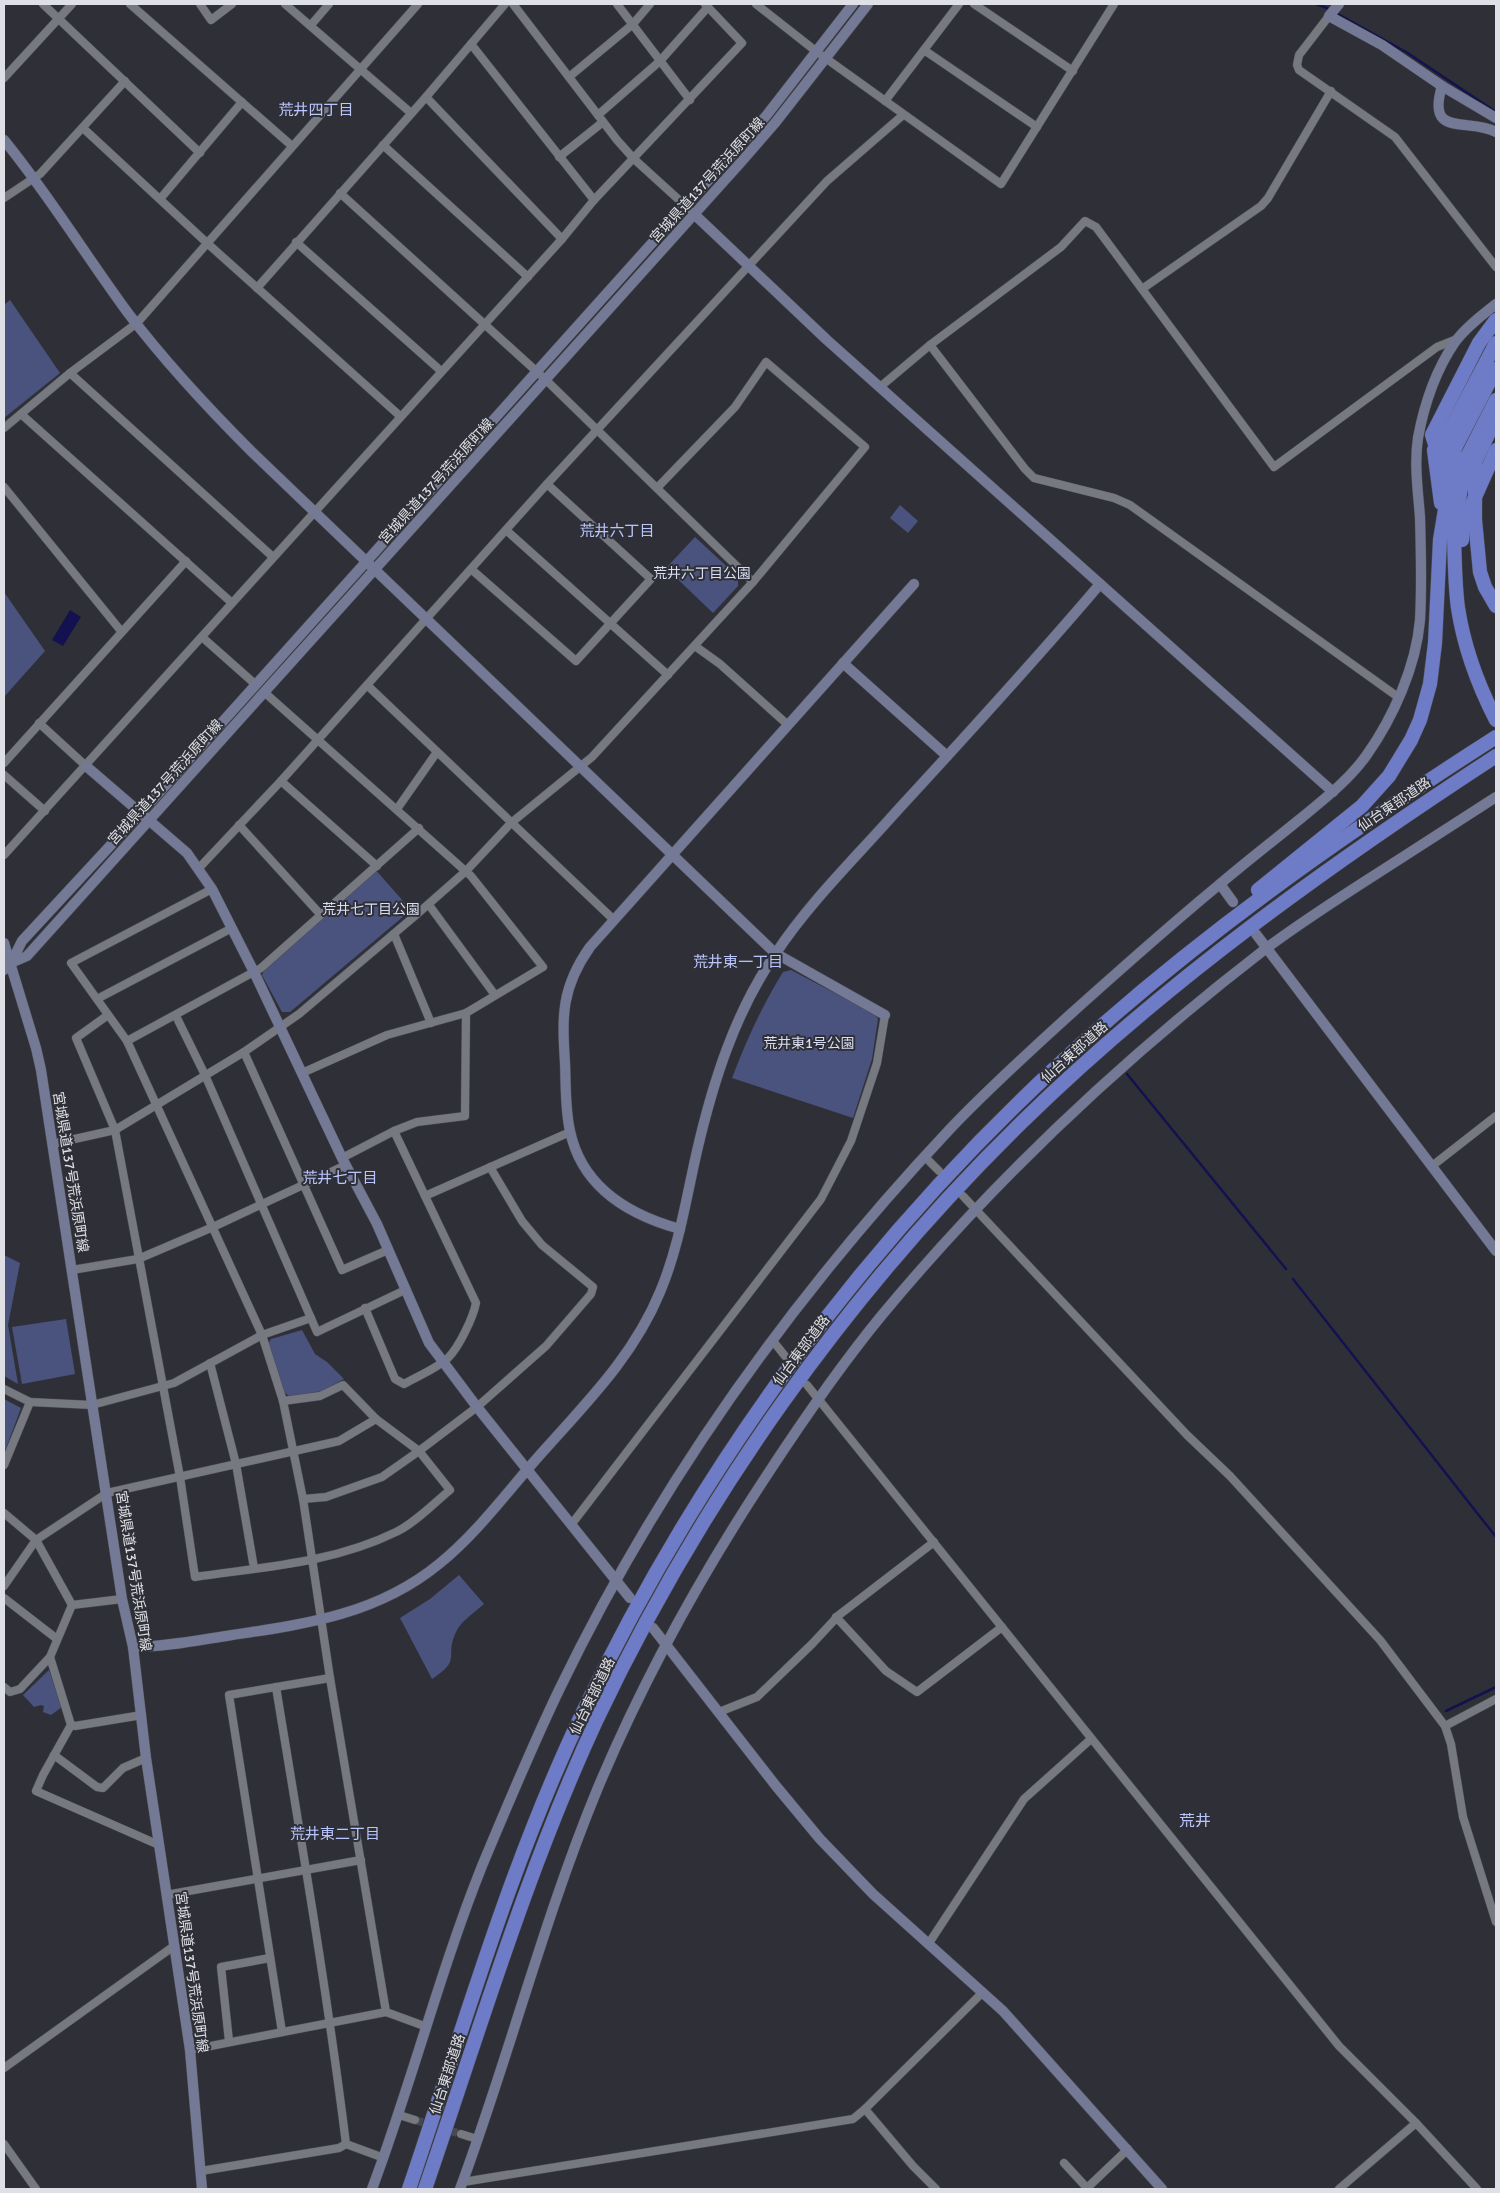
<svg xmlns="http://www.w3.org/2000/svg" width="1500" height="2193" viewBox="0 0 1500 2193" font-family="Signika,'Noto Sans JP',sans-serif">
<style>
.green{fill:#4a527e}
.water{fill:#13114f}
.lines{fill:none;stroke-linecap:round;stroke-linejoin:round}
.stream{stroke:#13114f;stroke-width:2.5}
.street-tunnel{stroke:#494a51;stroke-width:8;stroke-dasharray:8 4;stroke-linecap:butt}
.street-casing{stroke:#4b4c52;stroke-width:9}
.secondary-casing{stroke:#4b4c52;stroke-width:11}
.highway-casing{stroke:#4b4c52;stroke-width:15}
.street{stroke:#777981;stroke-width:8}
.secondary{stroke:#747a96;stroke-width:10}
.highway{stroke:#6e7bc6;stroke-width:14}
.labels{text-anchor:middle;stroke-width:4;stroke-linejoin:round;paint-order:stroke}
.street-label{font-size:14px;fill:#dfe0e5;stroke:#2f3037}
.park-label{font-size:14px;fill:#d8ddf1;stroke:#2f3037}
.neighbourhood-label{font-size:15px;fill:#bac6fe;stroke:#2f3037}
.quarter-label{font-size:16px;fill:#bac6fe;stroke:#2f3037}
</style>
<rect width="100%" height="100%" fill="#2f3037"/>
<g class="green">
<path d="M10 300 60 373 4 418V305Z"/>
<path d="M900 505 918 521 908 533 890 518Z"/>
<path d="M695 537 738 577V586L713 613 666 568Z"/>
<path d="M4 592 45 651 4 697Z"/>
<path d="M374 868 411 910 290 1012H282L262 975 264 970Z"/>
<path d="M791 970 875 1014 878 1019 872 1059 853 1118 732 1078C746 1041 762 1006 783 972Z"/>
<path d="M4 1255 20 1263 8 1325 18 1384 4 1376Z"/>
<path d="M66 1319 75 1374 22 1384 12 1327Z"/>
<path d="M302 1330 315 1354 327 1362 344 1379 322 1391 290 1397 283 1391 268 1344 271 1339Z"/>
<path d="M4 1399 21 1408 5 1451H4Z"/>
<path d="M459 1575 484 1604C475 1612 461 1621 456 1632 444 1657 463 1659 432 1679L400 1618 430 1599Z"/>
<path d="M49 1670 62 1707 51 1715 43 1712 44 1706 41 1705 34 1707 23 1695Z"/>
</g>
<path class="water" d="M70 610 81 617 63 646 52 640Z"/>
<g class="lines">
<g class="stream">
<path d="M1316 4 1327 8"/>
<path d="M1336 13 1406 52 1496 112"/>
<path d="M1127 1074 1286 1269"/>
<path d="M1293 1279 1496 1537"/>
<path d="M1446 1711 1496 1687"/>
</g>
<path class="street-tunnel" d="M415 2120 461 2134"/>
<defs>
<g id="street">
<path d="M43 4 200 153"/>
<path d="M130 4 292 146"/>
<path d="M200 4 211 20 232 4"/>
<path d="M285 4 411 113"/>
<path d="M513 4 617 140 634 159 689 209"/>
<path d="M617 4 690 100"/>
<path d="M756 4 817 52 1001 184 1114 4"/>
<path d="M974 4 1073 71"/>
<path d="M1329 16 1299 55 1297 65 1299 70 1395 137 1496 267"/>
<path d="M311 25 329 4"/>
<path d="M471 44 594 200"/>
<path d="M924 50 1037 127"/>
<path d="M569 77 633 24 650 4"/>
<path d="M4 78 72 4"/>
<path d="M426 97 562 239"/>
<path d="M885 101 959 4"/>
<path d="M598 115 660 61 708 7"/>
<path d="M83 128 207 243 400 416"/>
<path d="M383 145 528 277"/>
<path d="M559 157 603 122"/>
<path d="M340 193 546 380 753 582"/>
<path d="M4 198 40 174 125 81"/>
<path d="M160 199 242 102"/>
<path d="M296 242 441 371"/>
<path d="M257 288 426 97 505 4"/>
<path d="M1142 289 1261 206 1268 198 1331 91"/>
<path d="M930 345 1025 469 1034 478 1114 498 1130 505 1398 697"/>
<path d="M70 373 273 557"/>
<path d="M880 387 930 345 1061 247 1085 221 1096 227 1274 467 1437 347 1457 339"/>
<path d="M21 414 232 603"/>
<path d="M4 428 70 373 137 323 418 4"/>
<path d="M4 487 121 631"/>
<path d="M506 530 668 675"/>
<path d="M471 569 576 661 651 579 547 484"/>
<path d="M202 637 255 684"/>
<path d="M695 646 720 664 788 725"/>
<path d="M367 685 614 920"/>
<path d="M264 692 471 876 543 967 466 1013 387 1035 302 1073"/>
<path d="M39 723 86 766"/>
<path d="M4 763 186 561"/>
<path d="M4 775 45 811"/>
<path d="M281 781 377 866"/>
<path d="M397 809 437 752"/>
<path d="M239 825 320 914"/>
<path d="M4 855 562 239 594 200 742 43 705 4"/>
<path d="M199 868 281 781 547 484 827 181 903 115"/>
<path d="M429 905 495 995"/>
<path d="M394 934 431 1023"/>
<path d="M97 999 232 928"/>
<path d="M108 1015 76 1038 115 1130 180 1477 195 1577C263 1567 333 1563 396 1532 415 1523 433 1504 450 1490L419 1451 382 1477 326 1497 303 1499"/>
<path d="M176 1016 205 1075 317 1332 405 1290"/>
<path d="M127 1041 261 968 419 828"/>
<path d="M244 1052 342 1270 388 1250"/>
<path d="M52 1144 115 1130 244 1052 299 1014 416 915 466 871 511 823 592 757 753 582 865 447 766 362 735 407 657 488"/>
<path d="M925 1157 939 1171"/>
<path d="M342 1158 394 1131 417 1122 465 1116 466 1013"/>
<path d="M1432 1166 1496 1116"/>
<path d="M425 1196 570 1132"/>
<path d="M963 1196 1187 1435 1230 1476 1380 1640 1445 1726 1451 1744 1463 1817 1496 1922"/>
<path d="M72 1270 138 1259 213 1227 346 1165"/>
<path d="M365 1308 395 1379 404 1384C418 1376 436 1369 448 1358 459 1347 473 1318 476 1303L394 1131"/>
<path d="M773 1341 785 1356"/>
<path d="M210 1363 236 1464 254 1568"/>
<path d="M807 1385 1339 2046 1416 2123"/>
<path d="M4 1389 30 1402 92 1405 174 1383 262 1335 311 1318"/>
<path d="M283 1401 320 1396 343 1385 376 1419 419 1451 477 1407 546 1346 591 1294 593 1287 542 1245 522 1221 490 1167"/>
<path d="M4 1465 30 1402"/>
<path d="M4 1513 36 1540 72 1605"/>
<path d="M571 1525 821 1199 851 1141 877 1063 885 1015"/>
<path d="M4 1586 36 1540 107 1493 339 1441 376 1419"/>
<path d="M4 1598 57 1639"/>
<path d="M122 1599 72 1605 50 1657 71 1725 75 1726 142 1715"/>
<path d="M836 1617 886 1671 917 1692 1002 1627"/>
<path d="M4 1687 10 1692 20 1689 50 1657"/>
<path d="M276 1687C301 1840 327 1990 346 2144L384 2158"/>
<path d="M719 1712 757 1697 812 1644 839 1615 934 1542"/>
<path d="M71 1725 43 1775 36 1791 159 1845"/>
<path d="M1445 1726 1496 1699"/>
<path d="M54 1755 97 1787 103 1788 123 1768 146 1758"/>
<path d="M166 1895 361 1860"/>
<path d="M929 1943 1024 1799 1091 1739"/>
<path d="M386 2012 427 2027"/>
<path d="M282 2032 229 1695 330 1678"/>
<path d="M229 2041 221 1967 270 1958"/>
<path d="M190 2050 386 2012 330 1678 303 1499 283 1401 262 1335 127 1041 71 963 212 889"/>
<path d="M4 2068 174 1946"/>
<path d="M399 2115 415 2120"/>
<path d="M461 2134 477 2139"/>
<path d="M4 2144 36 2189"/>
<path d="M1064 2163 1087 2188"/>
<path d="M201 2171 339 2148 346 2144"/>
<path d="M463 2182 853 2119 865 2109"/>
<path d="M936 2189 913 2166 865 2109 983 1992"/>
<path d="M1086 2189 1128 2149"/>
<path d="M1339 2189 1416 2123 1477 2189"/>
</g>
<g id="secondary">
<path d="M1339 4 1329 16 1382 45 1442 86 1496 118"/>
<path d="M1442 86C1426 139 1468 117 1496 132"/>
<path d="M4 140C49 195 86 256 128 313 166 363 208 408 252 452L775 953 885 1015"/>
<path d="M694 214 827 340 1333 792"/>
<path d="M843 663 947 756"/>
<path d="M86 766 187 853 212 889 254 972 342 1158 377 1224 429 1343 477 1407 630 1598"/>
<path d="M1220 884 1233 902"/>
<path d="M1256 934 1496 1251"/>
<path d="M4 943 36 1048 41 1070 122 1599 133 1647 146 1758 190 2050 202 2189"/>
<path d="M11 963 27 956 742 161 775 123 868 4"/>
<path d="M4 970 11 963 22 941 147 806 766 116 853 4"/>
<path d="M680 1229C629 1215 582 1188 570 1131 565 1109 566 1086 565 1063 562 1016 561 988 590 947L914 584"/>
<path d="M653 1628 776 1786 820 1839 873 1894 1003 2011 1162 2189"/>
<path d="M133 1647C166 1647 199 1640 232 1635 307 1624 378 1614 439 1564 480 1531 512 1485 548 1446 591 1398 635 1353 660 1292 679 1247 686 1199 697 1151 713 1082 735 1012 776 953 808 904 856 857 895 813 964 738 1034 662 1100 584"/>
<path d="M372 2189C412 2082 440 1971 482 1866 507 1806 532 1746 560 1688 659 1483 794 1295 950 1129 989 1088 1032 1049 1074 1011 1122 968 1170 925 1220 884 1246 862 1273 841 1300 819 1323 800 1348 781 1366 756 1393 718 1416 667 1420 620 1422 586 1421 551 1420 517 1418 491 1414 464 1418 438 1424 405 1436 370 1455 342 1465 328 1482 315 1496 304"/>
<path d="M460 2189C509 2057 543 1921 597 1790 643 1680 701 1575 767 1475 803 1420 840 1366 882 1315 995 1179 1124 1058 1264 950 1309 916 1358 886 1406 855 1436 836 1466 816 1496 797"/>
</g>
<g id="highway">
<path d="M1496 418 1475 462V520L1480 572 1485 587 1496 606"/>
<path d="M1434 450 1441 503"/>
<path d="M1440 459 1432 435 1479 343 1496 320"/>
<path d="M1447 466 1444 441 1496 343"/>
<path d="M1452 478 1468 455 1496 400"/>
<path d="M1451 497C1456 534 1453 571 1458 608 1464 647 1478 685 1496 720"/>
<path d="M1457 511 1465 466"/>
<path d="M1462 540 1463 524 1496 450"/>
<path d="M1258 890 1362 806 1389 776 1411 740 1420 720 1430 684 1435 643 1440 540 1455 448 1496 369"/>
<path d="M409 2189C463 2030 509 1867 582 1714 698 1471 857 1252 1055 1068 1189 943 1341 836 1496 737"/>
<path d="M425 2189C479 2032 526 1872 596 1721 701 1499 846 1294 1022 1122 1165 982 1329 865 1496 756"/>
</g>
</defs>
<use href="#street" class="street-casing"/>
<use href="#secondary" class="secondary-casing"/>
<use href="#highway" class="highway-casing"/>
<use href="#street" class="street"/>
<use href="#secondary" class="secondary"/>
<use href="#highway" class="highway"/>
</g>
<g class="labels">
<g class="street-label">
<text transform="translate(707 180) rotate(-48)" y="5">宮城県道137号荒浜原町線</text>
<text transform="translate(436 481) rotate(-48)" y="5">宮城県道137号荒浜原町線</text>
<text transform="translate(165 782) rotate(-48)" y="5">宮城県道137号荒浜原町線</text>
<text transform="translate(1394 804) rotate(-34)" y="5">仙台東部道路</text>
<text transform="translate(1074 1052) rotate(-42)" y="5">仙台東部道路</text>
<text transform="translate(71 1172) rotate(81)" y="5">宮城県道137号荒浜原町線</text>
<text transform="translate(801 1350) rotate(-53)" y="5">仙台東部道路</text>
<text transform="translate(134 1571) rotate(81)" y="5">宮城県道137号荒浜原町線</text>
<text transform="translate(592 1696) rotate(-64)" y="5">仙台東部道路</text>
<text transform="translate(192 1972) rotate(82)" y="5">宮城県道137号荒浜原町線</text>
<text transform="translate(447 2074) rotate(-72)" y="5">仙台東部道路</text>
</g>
<g class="park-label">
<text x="702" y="578">荒井六丁目公園</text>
<text x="371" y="914">荒井七丁目公園</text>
<text x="809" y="1048">荒井東1号公園</text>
</g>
<g class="neighbourhood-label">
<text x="316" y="115">荒井四丁目</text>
<text x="617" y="536">荒井六丁目</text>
<text x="738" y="967">荒井東一丁目</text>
<text x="340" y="1183">荒井七丁目</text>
<text x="335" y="1839">荒井東二丁目</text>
</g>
<g class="quarter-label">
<text x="1195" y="1826">荒井</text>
</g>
</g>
<rect width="1500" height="2193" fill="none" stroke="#dfe0e5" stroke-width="10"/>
</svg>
